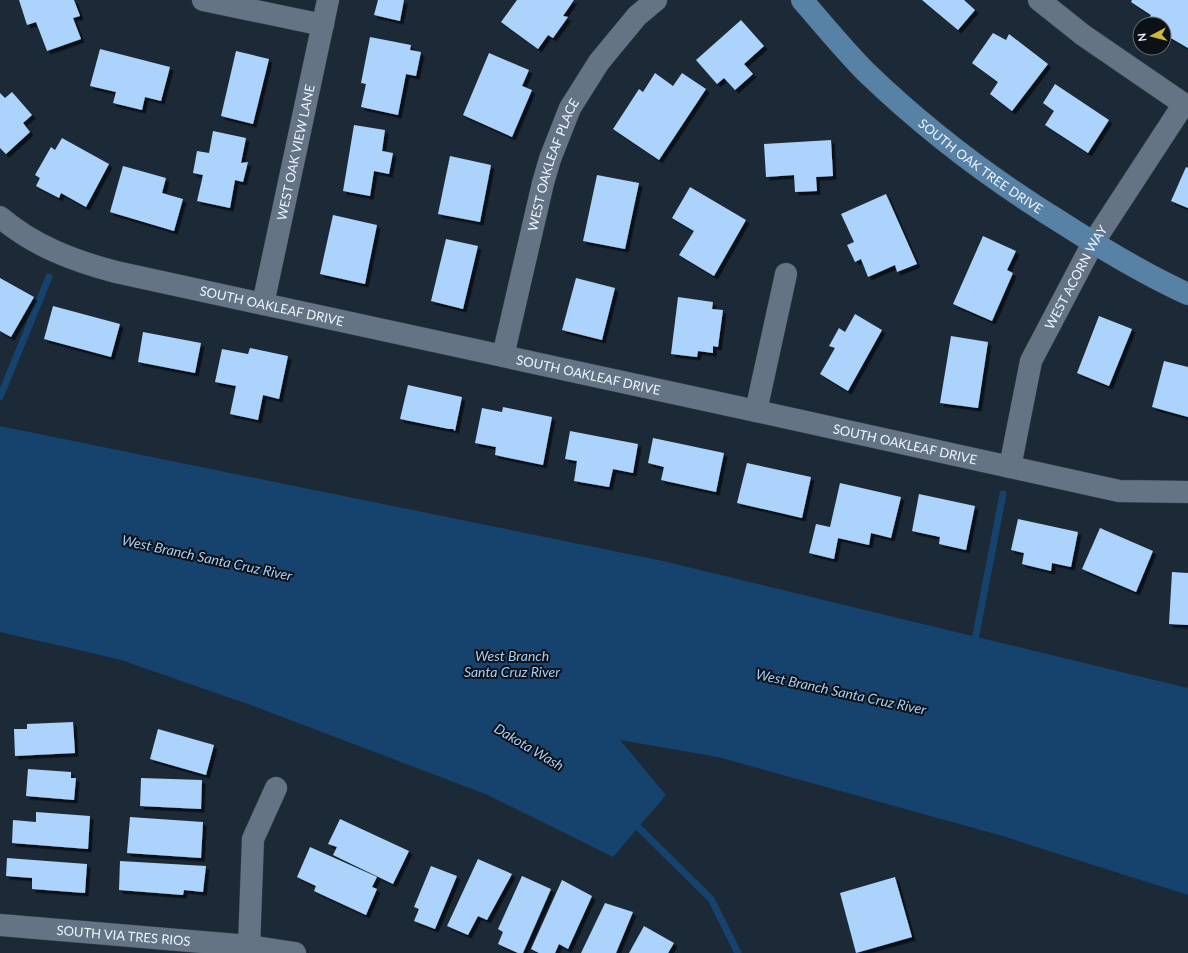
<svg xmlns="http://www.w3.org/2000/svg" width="1188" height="953" viewBox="0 0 1188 953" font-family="Lato,sans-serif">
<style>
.water{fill:#15436d}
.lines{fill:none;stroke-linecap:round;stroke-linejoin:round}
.stream{stroke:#15436d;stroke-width:7}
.building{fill:#acd3fb;filter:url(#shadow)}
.street-casing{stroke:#39434e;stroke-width:23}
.secondary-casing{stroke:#39434e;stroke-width:23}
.street{stroke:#657484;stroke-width:22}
.secondary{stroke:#5881a6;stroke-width:22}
.labels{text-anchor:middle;stroke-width:4;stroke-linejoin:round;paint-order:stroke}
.street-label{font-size:13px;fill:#ecf4fd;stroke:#0b1117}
.water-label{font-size:14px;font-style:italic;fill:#a6cdf5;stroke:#0b1117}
</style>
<defs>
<filter id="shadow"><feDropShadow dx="3.5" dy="3.5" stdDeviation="0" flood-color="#0009"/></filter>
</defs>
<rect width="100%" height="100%" fill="#1c2936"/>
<path class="water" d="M0 426 663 561 1188 688V895L999 835 718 757 620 740 666 795 613 857 488 795 248 704 118 659 0 632Z"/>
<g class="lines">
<g class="stream">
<path d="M0 397 49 277"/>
<path d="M974 645 1003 494"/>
<path d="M630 823 638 827 711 899 738 953"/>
</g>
</g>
<g class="building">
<path d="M19 0H74L80 16 73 18 81 39 47 51 36 22 27 25Z"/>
<path d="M378 0H404L400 21 374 15Z"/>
<path d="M517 0H574L563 16 568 17 553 38 548 35 538 49 501 22Z"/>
<path d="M922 0H964L975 10 958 30Z"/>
<path d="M1132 0H1188V48L1164 34V24H1146L1151 15 1131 2Z"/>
<path d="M741 20 764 46 744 64 753 74 735 90 724 78 717 84 696 60Z"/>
<path d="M993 33 1006 40 1009 34 1048 64 1012 111 990 94 998 82 972 63Z"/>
<path d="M370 37 411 45 410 50 421 52 416 76 406 74 398 115 361 107 366 84 361 83Z"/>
<path d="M100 49 170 67 161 101 145 97 142 110 113 103 116 92 90 86Z"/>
<path d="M236 51 269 59 253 124 221 116Z"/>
<path d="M489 53 529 70 522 86 532 90 512 137 463 115Z"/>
<path d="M655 73 673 86 682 73 706 89 659 160 613 129 639 89 643 92Z"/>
<path d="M1055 84 1109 120 1088 153 1045 125 1054 111 1043 103Z"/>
<path d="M12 92 32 115 23 123 30 132 6 154 0 148V93L5 98Z"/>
<path d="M354 125 385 130 382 151 393 153 389 174 374 171 370 196 343 191Z"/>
<path d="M213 131 246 138 241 163 248 162 243 182 235 180 230 208 197 201 203 175 193 173 197 151 209 153Z"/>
<path d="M62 138 109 164 86 207 61 193 59 198 36 186 40 178 35 175 51 147 55 150Z"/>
<path d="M831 140 833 176 816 177 817 191 795 192 794 175 766 177 764 144Z"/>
<path d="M450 156 491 165 480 222 438 214Z"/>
<path d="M123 166 166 178 162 193 183 199 174 231 110 212Z"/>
<path d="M1186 167 1188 168V208L1171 201Z"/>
<path d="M597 175 639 183 625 249 583 241Z"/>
<path d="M690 187 746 220 714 276 679 255 694 231 672 218Z"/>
<path d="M886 194 917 264 897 272 895 265 868 277 861 259 855 262 847 245 854 242 841 214Z"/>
<path d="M333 215 377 225 365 284 320 274Z"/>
<path d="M983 236 1016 251 1007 270 1013 273 992 321 953 304Z"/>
<path d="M446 239 478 246 463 309 431 301Z"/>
<path d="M0 278 34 297 11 337 0 331Z"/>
<path d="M576 278 615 288 602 340 562 330Z"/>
<path d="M678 297 713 302 712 309 723 310 718 347 713 346V353L698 351 697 357 671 354Z"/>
<path d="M53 306 120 324 111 357 44 339Z"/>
<path d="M855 314 882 330 848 391 820 374 835 348 829 346 839 328 845 332Z"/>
<path d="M1099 316 1132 329 1109 386 1077 373Z"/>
<path d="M143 332 201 343 195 373 138 362Z"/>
<path d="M951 336 988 342 978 408 940 403Z"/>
<path d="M250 348 288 356 279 399 263 395 258 420 230 414 236 386 215 382 222 349 248 354Z"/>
<path d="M1164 361 1188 367V417L1152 407Z"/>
<path d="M408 385 462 397 455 431 453 429H449L400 419Z"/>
<path d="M503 407 552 417 543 465 495 455 496 447 475 443 482 408 502 412Z"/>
<path d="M570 431 638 444 633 473 613 469 609 487 574 481 577 461 565 459Z"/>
<path d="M653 438 724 453 716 492 661 480 664 467 648 463Z"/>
<path d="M747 463 811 477 802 518 737 503Z"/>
<path d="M840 483 901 497 891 538 871 533 869 545 838 538 834 559 809 553 816 524 830 527Z"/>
<path d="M919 494 975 506 966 550 939 544 940 537 912 531Z"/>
<path d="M1018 519 1078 532 1071 567 1052 563 1051 571 1022 564 1024 553 1011 550Z"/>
<path d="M1100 528 1153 551 1136 592 1082 569Z"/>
<path d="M1172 572 1188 573V625L1169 624Z"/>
<path d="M73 722 75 753 15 756 14 729H27V724Z"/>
<path d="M158 729 214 745 206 775 150 759Z"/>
<path d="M28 769 71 772V778H76L74 800 26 796Z"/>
<path d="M141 778 202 780 201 809 140 806Z"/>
<path d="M36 812 90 816 88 849 12 843 13 820 36 822Z"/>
<path d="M130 817 203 822 201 858 127 853Z"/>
<path d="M340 819 409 851 393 884 333 855 337 847 328 844Z"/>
<path d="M310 847 377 877 372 887 377 889 366 915 314 891 316 886 297 877Z"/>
<path d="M7 858 87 864 85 893 32 889V878L6 876Z"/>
<path d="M478 859 512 874 487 920 478 916 468 935 447 926Z"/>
<path d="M120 861 206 866 203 892 184 890 183 895 119 890Z"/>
<path d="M431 866 457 876 435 929 414 921 419 909 414 907Z"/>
<path d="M522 876 551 889 523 953H518L498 944 503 932 498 929Z"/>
<path d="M895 877 912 937 856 953 840 893Z"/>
<path d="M562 880 592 896 568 949 559 944 555 953H539L531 949Z"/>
<path d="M605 903 633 912 616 953H581Z"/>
<path d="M644 926 674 943 668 953H629Z"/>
</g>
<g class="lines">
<defs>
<g id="street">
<path d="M203 0 323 25"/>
<path d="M1039 0 1083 35 1188 107"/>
<path id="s1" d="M0 217C34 246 74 261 116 272L756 411 1119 491 1188 492"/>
<path id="s2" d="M263 304 328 0"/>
<path id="s3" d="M503 356 543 183 550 159 570 108 599 62 637 16 656 0"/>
<path d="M756 411 786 274"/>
<path id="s4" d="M1010 467 1031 361 1093 243 1183 105"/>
<path id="s5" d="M0 925 249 946 295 953"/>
<path d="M249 946 253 839 276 788"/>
</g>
<g id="secondary">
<path id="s6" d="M802 0C823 24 844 50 866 72 927 131 995 182 1067 226 1106 251 1146 275 1188 294"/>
</g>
</defs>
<use href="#street" class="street-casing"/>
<use href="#secondary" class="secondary-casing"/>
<use href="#street" class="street"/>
<use href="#secondary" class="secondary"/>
</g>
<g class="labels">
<g class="street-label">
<text dy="5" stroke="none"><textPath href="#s2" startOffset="155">WEST OAK VIEW LANE</textPath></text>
<text dy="5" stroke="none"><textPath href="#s3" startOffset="198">WEST OAKLEAF PLACE</textPath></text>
<text dy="5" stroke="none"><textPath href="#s6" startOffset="245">SOUTH OAK TREE DRIVE</textPath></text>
<text dy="5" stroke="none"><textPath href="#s4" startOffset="203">WEST ACORN WAY</textPath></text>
<text dy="5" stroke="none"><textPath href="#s1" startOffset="289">SOUTH OAKLEAF DRIVE</textPath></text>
<text dy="5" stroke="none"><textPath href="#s1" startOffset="613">SOUTH OAKLEAF DRIVE</textPath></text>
<text dy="5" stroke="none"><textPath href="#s1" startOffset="937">SOUTH OAKLEAF DRIVE</textPath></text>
<text dy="5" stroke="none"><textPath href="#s5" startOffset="124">SOUTH VIA TRES RIOS</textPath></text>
</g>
<g class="water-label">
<text transform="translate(207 558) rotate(12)" y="5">West Branch Santa Cruz River</text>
<text x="512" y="661">West Branch<tspan x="512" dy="16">Santa Cruz River</tspan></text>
<text transform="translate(841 692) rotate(12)" y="5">West Branch Santa Cruz River</text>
<text transform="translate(529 747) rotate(31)" y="5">Dakota Wash</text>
</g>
</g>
<g transform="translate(1152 36) rotate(263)"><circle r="19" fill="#0b1117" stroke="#656c73"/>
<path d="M0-3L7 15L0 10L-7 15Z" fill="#ceb837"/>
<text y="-6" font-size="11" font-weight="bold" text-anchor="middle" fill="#ecf4fd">N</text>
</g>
</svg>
